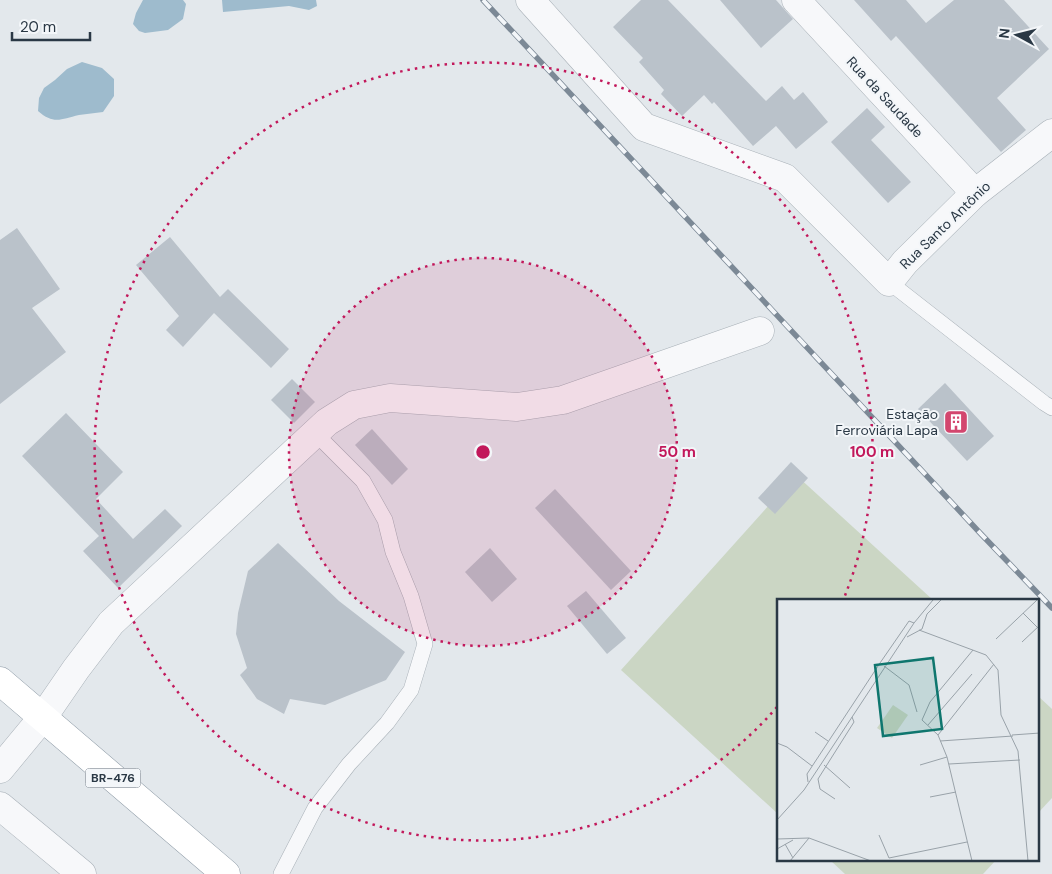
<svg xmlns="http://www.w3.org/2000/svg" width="1052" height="874" viewBox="0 0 1052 874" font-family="'DM Sans',sans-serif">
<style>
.green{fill:#cbd6c4}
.water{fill:#9ebbcd}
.building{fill:#bac2ca}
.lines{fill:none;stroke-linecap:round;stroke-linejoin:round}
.service-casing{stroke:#a8b0b7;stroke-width:16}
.minor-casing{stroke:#a8b0b7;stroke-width:29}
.trunk-casing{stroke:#8a97a3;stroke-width:29}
.service{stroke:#f7f8fa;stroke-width:15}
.minor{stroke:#f7f8fa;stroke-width:28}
.trunk{stroke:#fff;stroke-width:28}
.rail-casing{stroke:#7c8996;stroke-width:5.5}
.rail{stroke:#f3f6f9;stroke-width:4;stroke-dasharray:11;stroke-linecap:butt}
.ring{fill:none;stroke:#c2185b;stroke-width:2.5;stroke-dasharray:2.5 5}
.labels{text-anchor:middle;stroke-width:4;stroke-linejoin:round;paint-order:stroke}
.shield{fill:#f3f6f9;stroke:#66717b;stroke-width:1}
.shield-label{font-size:12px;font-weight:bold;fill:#2a3845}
.street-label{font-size:14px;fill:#2a3845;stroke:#f3f6f9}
.poi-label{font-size:14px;fill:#2a3845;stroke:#f3f6f9;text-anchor:end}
.inset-road{fill:none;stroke:#99a2a9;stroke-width:1}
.view{fill:#0f766e;fill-opacity:0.15;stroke:#0f766e;stroke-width:2.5}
.inset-edge{fill:none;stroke:#2a3845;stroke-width:2.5}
.centre{fill:#c2185b;stroke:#f3f6f9;stroke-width:2.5}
.ring-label{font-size:15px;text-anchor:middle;font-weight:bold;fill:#c2185b;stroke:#f3f6f9;stroke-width:4;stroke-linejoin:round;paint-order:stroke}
</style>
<rect width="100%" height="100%" fill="#e3e8ec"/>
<g class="green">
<path d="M796 475 933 600H778V814L621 670Z"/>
<path d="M1038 696 1052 709V798L1038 813Z"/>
<path d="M830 860H996L983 874H845Z"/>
</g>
<g class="water">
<path d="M143 0H183L186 4 183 19 168 30 145 33 139 31 133 24 136 13Z"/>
<path d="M222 0H316L317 6 309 10 289 6 223 12Z"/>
<path d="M82 62 102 68 114 79V96L103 112C95 113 87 114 79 115 61 119 54 125 38 111L39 98 44 88 55 80 67 69Z"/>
</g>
<g class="building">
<path d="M641 0H668L766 101 782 86 794 100 803 92 828 122 796 149 776 126 753 146 714 102 712 104 704 95 682 116 661 94 664 90 639 62 643 58 613 27Z"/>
<path d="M720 0H776L793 19 761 48Z"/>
<path d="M854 0H906L926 23 954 0H1004L1049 49 997 98 1026 130 1001 152 896 36 891 41Z"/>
<path d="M867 108 885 127 871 140 911 182 888 203 831 142Z"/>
<path d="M17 228 60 289 32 308 66 352 0 404V240Z"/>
<path d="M170 237 220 297 228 289 289 349 271 368 214 313 183 347 166 330 179 316 136 265Z"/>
<path d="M292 379 315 402 294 423 271 400Z"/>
<path d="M945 383 994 436 967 461 918 409Z"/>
<path d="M66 413 123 472 96 499 133 539 165 509 182 526 118 588 83 551 99 536 22 456Z"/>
<path d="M372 429 408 469 392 485 355 445Z"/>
<path d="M791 462 808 478 775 514 758 498Z"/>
<path d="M555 489 631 571 611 590 535 508Z"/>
<path d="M278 543 339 601 405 652 386 680 325 705 290 699 284 714 257 699 240 675 247 668 236 634 238 613 248 571Z"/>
<path d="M490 548 517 579 492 602 465 572Z"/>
<path d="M586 591 626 638 607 654 567 606Z"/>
</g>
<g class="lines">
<defs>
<g id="service">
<path d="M889 282 1044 403 1052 408"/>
<path d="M281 874 315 808 349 764 387 723 411 690 425 644 411 596 393 552 385 520 363 481 315 433"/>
</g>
<g id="minor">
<path d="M530 0 644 127 785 178 889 282 905 262 975 193 1052 133"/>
<path d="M796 0 975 193"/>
<path d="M0 769 43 717 76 669 111 623 327 422 354 405 390 398 517 407 563 400 760 331"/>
<path d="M0 806 82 874"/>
</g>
<path id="trunk" d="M0 681 226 874"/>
</defs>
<use href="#service" class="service-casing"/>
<use href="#minor" class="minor-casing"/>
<use href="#trunk" class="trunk-casing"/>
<use href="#service" class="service"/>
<use href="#minor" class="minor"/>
<use href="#trunk" class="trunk"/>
<defs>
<path id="rail" d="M483 0 981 534 1052 608"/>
</defs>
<use href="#rail" class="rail-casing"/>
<use href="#rail" class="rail"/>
</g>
<circle cx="483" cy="452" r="194" fill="#c2185b" fill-opacity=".12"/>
<g class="ring">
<circle cx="483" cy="452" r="194"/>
<path d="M777 707A389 389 0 1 1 844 598"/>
</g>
<defs>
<symbol id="building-square" viewBox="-11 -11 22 22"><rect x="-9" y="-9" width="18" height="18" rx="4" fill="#d3466e" stroke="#f3f6f9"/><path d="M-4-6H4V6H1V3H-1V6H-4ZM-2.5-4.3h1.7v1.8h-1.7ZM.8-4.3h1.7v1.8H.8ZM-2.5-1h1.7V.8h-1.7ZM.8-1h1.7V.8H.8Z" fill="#fff"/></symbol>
</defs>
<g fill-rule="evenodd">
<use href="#building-square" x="942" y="408" width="28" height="28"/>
</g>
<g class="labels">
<rect class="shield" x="85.5" y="768.5" width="55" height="19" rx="4"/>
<g class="shield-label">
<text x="113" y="782">BR-476</text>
</g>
<g class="street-label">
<text transform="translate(885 97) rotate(47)" y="5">Rua da Saudade</text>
<text transform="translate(945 225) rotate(-44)" y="5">Rua Santo Antônio</text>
</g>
<g class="poi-label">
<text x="938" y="419">Estação<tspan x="938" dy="16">Ferroviária Lapa</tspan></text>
</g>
</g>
<g transform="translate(777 599)">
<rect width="262" height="262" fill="#e3e8ec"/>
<path d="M116 106 131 116 115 139 100 129Z" fill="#cbd6c4"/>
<path class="inset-road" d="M246 14 263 31M142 31 209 56 221 71 224 116 241 152 251 262M130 38 145 30 150 15 164 1M219 40 260 1M245 43 263 26M107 67 132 86 140 113M151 126 195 75M38 133 51 142M161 136 217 65M235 136 263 134M163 142 236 137M0 144 10 148 35 167M172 165 243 161M47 166 73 189M143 166 170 158M31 183 30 175 103 64 132 22 137 24M153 198 179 193M58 200 43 190 41 180 77 123 75 118M0 221 27 191 137 24 156 1M102 236 112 259 190 243M0 240 32 239 94 262M8 245 16 259M0 250 16 241M13 262 32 239M195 262 170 158 161 136 145 121 153 103 196 51"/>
<path class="view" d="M156 59 165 130 106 137 98 66Z"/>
<rect width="262" height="262" class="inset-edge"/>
</g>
<circle cx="483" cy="452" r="8" class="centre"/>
<g class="ring-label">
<text x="677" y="457">50 m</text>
<text x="872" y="457">100 m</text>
</g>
<g transform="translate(1017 35) rotate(277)" stroke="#f3f6f9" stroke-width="4" paint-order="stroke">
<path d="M0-4L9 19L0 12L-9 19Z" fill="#2a3845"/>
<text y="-8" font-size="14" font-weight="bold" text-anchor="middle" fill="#2a3845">N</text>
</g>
<path d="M12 32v8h78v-8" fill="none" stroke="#2a3845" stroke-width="2.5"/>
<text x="20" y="32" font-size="15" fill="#2a3845" stroke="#f3f6f9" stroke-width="4" paint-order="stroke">20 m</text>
</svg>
